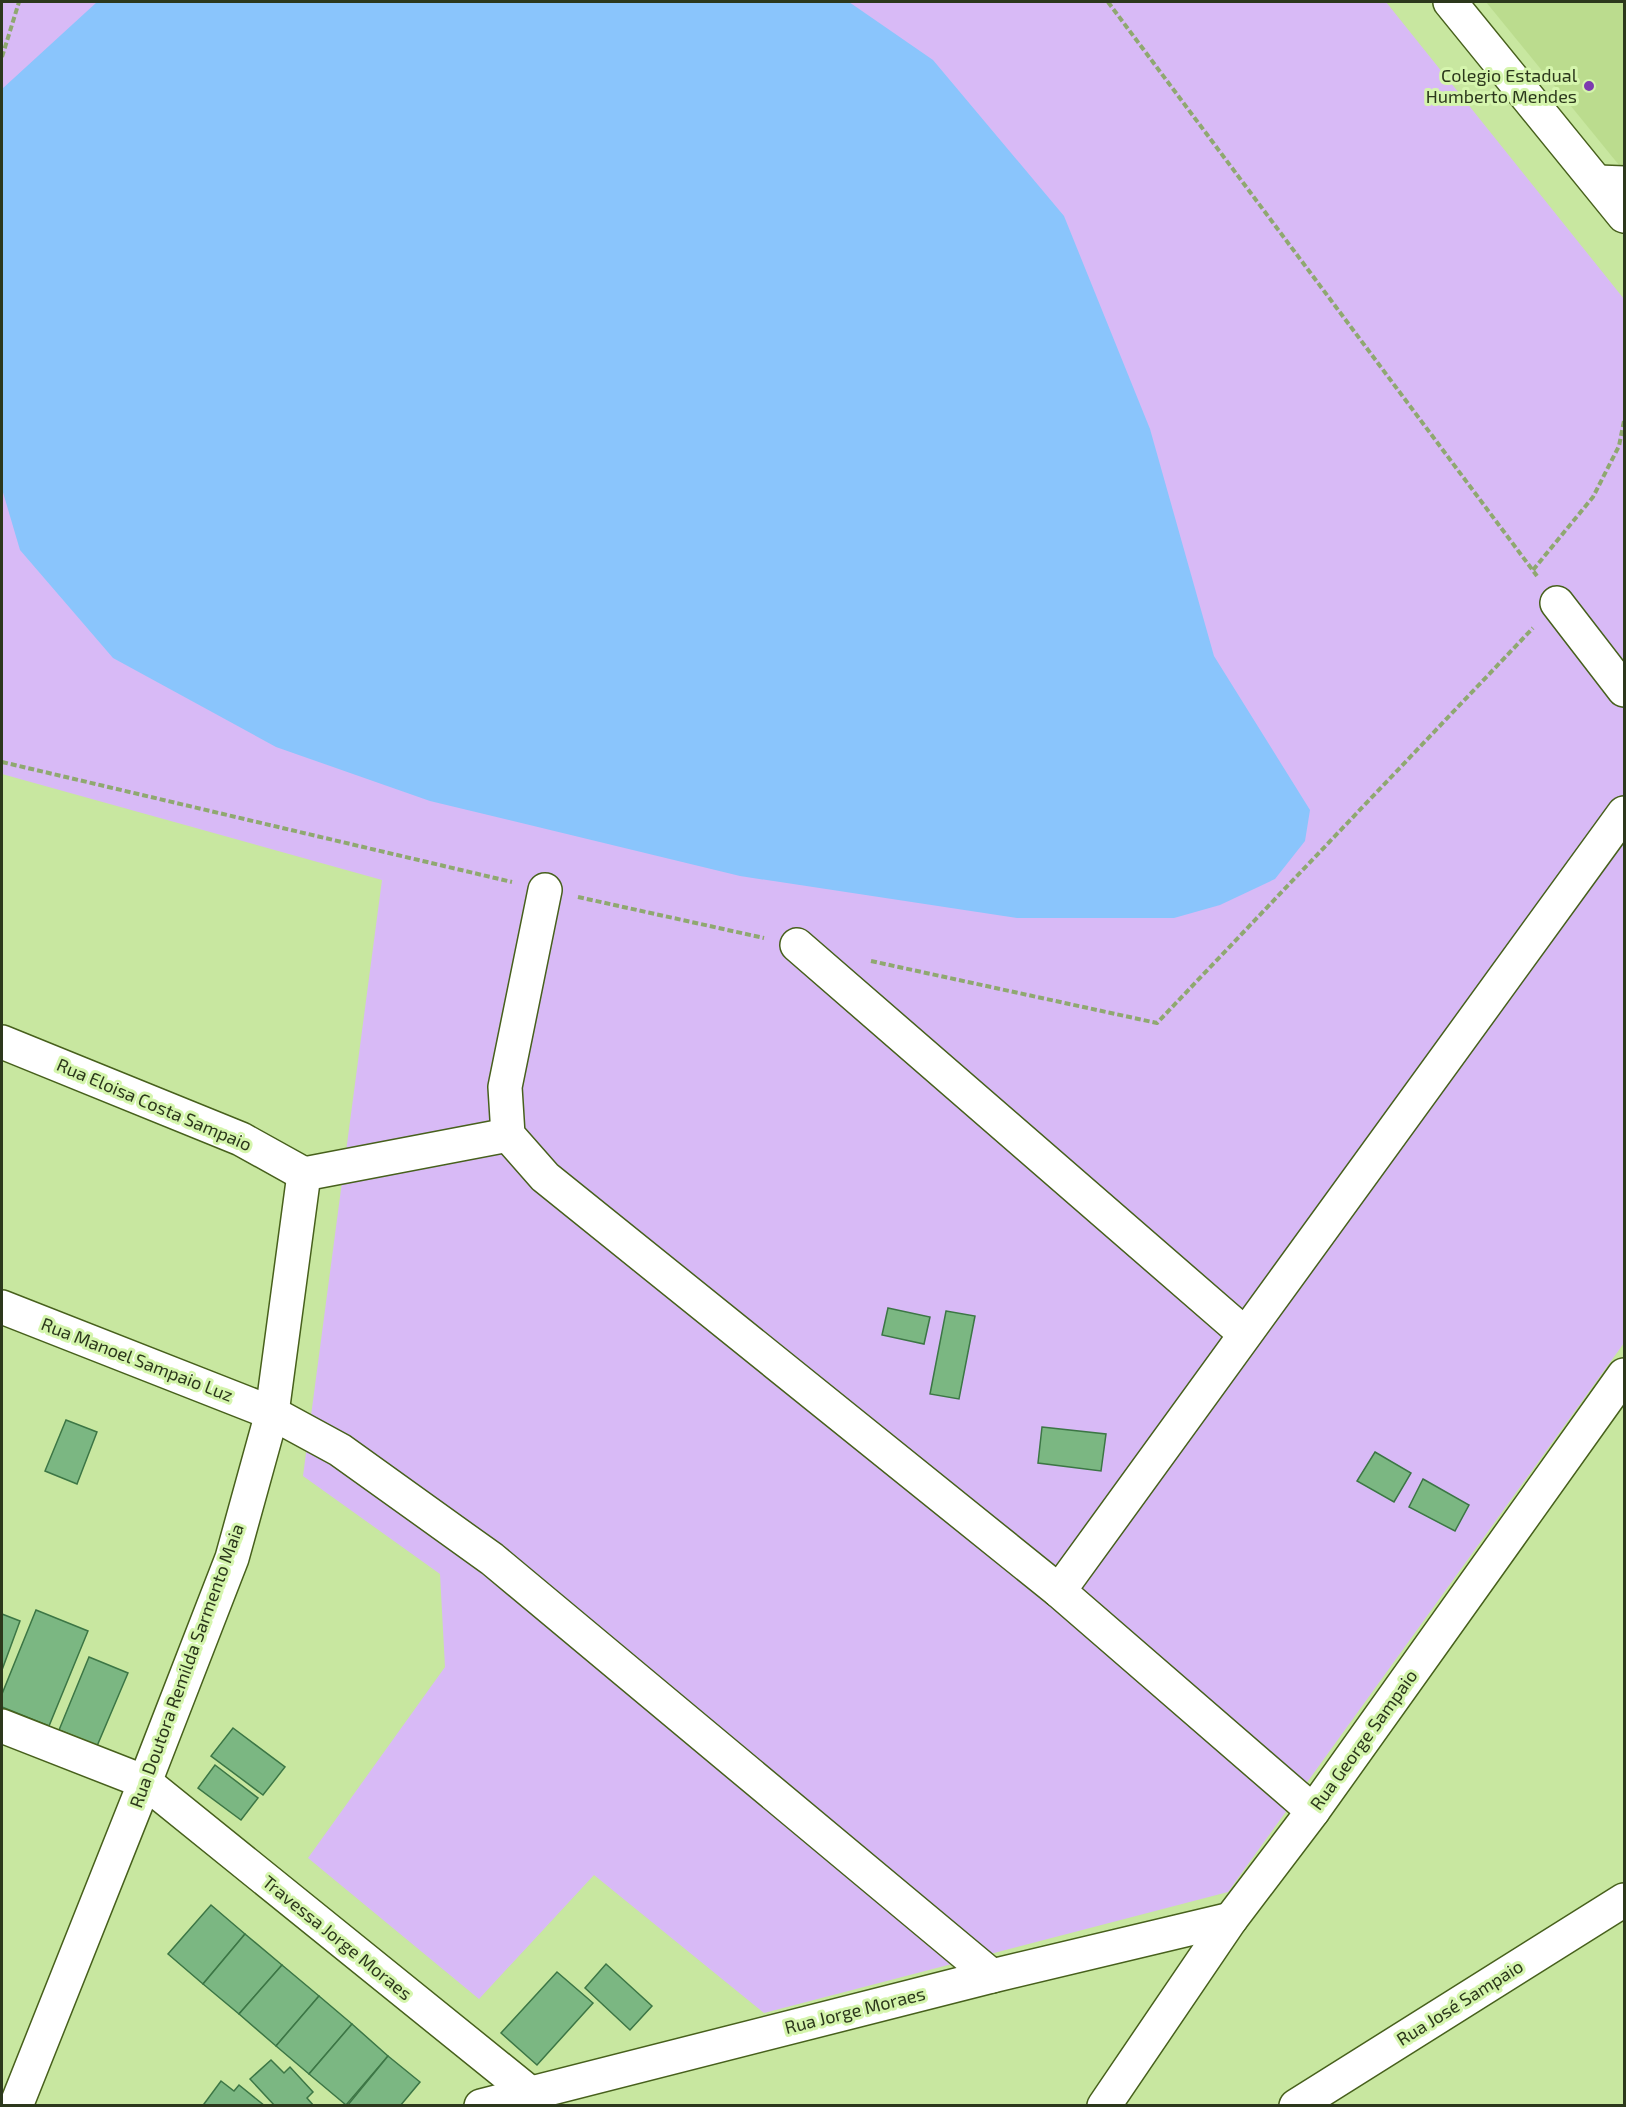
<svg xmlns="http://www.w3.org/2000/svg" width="1626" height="2107" viewBox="0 0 1626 2107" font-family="'Exo 2',sans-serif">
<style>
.built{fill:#bbdc8e}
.green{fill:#d8baf6}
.water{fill:#8ac5fc}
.building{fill:#7bb782;stroke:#3c7645;stroke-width:1.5}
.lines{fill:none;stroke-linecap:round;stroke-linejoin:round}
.street-casing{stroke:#47601c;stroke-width:36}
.secondary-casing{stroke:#47601c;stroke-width:36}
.path{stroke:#8fa870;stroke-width:4;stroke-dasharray:6 3;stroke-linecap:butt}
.street{stroke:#fff;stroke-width:33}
.secondary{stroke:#fff;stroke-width:33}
.poi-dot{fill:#7d3baf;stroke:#d5f5ad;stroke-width:2}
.labels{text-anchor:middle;stroke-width:6;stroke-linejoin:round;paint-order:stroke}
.poi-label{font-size:18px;fill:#2c381c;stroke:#d5f5ad;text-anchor:end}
.street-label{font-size:18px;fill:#2c381c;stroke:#d5f5ad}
</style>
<rect width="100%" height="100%" fill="#c8e7a0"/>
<path class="built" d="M1486 2H1624V171L1623 170Z"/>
<path class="green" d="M2 2H1386L1624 299V1343L1228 1892 764 2013 594 1875 479 1999 308 1858 445 1667 440 1574 303 1476 382 880 2 774Z"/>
<path class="water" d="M97 2H849L933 60 1064 216 1150 429 1214 656 1310 810 1305 841 1275 879 1220 905 1174 918H1017L740 876 430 801 276 747 113 658 20 550 2 489V89Z"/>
<g class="building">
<path d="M888 1308 930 1317 924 1344 882 1335Z"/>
<path d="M946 1311 975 1316 959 1399 930 1394Z"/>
<path d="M66 1420 97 1432 77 1484 45 1471Z"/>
<path d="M1042 1427 1106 1434 1101 1471 1038 1463Z"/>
<path d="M1375 1452 1411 1473 1394 1502 1357 1481Z"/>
<path d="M1423 1479 1469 1505 1455 1531 1409 1507Z"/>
<path d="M36 1610 88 1631 49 1726 2 1707V1694Z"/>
<path d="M2 1614 20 1621 2 1670Z"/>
<path d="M89 1657 128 1673 97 1746 59 1730Z"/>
<path d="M233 1728 285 1767 263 1795 211 1756Z"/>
<path d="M215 1765 258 1798 241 1820 198 1788Z"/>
<path d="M211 1905 245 1934 203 1984 168 1954Z"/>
<path d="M245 1934 282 1965 239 2014 203 1984Z"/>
<path d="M606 1964 652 2006 630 2030 585 1988Z"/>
<path d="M282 1965 319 1996 276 2046 239 2014Z"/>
<path d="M557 1972 593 2003 537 2065 501 2033Z"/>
<path d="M319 1996 352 2024 309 2074 276 2046Z"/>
<path d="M352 2024 388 2056 346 2105 309 2074Z"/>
<path d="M388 2056 420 2082 400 2106H347Z"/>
<path d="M271 2060 284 2073 290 2067 313 2092 307 2098 314 2106H275L250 2079Z"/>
<path d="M221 2081 234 2091 239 2085 265 2106H206L204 2104Z"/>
</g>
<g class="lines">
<defs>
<g id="street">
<path d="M1598 182 1624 183"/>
<path d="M1557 603 1624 690"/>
<path d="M545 890 505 1087 508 1135 545 1177 1059 1591 1313 1811"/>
<path d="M797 945 1245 1334"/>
<path d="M2 1042 241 1139 304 1174"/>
<path d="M304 1174 508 1135"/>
<path d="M2 1307 272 1413 340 1450 492 1559 992 1976"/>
<path d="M1059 1591 1624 813"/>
<path d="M2 1726 145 1782 530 2093"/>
<path d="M16 2106 145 1782 232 1558 272 1413 304 1174"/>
<path d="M481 2106 992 1976 1231 1919"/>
<path d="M1104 2106 1231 1919 1313 1811 1624 1375"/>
</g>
<g id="secondary">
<path d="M1450 2 1624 216"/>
<path d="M1296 2106 1624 1900"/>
</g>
</defs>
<use href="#street" class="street-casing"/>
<use href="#secondary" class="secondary-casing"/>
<g class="path">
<path d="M1108 2 1537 576"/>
<path d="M2 57 19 2"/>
<path d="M1533 570 1593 497 1619 446 1624 421"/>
<path d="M2 762 512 882"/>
<path d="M578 897 764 938"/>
<path d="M871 961 1157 1023 1533 628"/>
</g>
<use href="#street" class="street"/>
<use href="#secondary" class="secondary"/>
</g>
<circle class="poi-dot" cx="1589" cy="86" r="6"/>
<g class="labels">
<g class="poi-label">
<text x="1577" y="82">Colegio Estadual<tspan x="1577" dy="21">Humberto Mendes</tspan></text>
</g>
<g class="street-label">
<text transform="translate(154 1105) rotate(23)" y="6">Rua Eloisa Costa Sampaio</text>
<text transform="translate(137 1360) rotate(21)" y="6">Rua Manoel Sampaio Luz</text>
<text transform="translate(187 1666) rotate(-70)" y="6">Rua Doutora Remilda Sarmento Maia</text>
<text transform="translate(1364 1740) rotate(-54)" y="6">Rua George Sampaio</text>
<text transform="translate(337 1938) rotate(39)" y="6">Travessa Jorge Moraes</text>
<text transform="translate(1460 2003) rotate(-32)" y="6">Rua José Sampaio</text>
<text transform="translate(855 2011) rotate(-14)" y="6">Rua Jorge Moraes</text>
</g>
</g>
<rect width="1626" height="2107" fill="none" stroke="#2c381c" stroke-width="6"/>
</svg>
